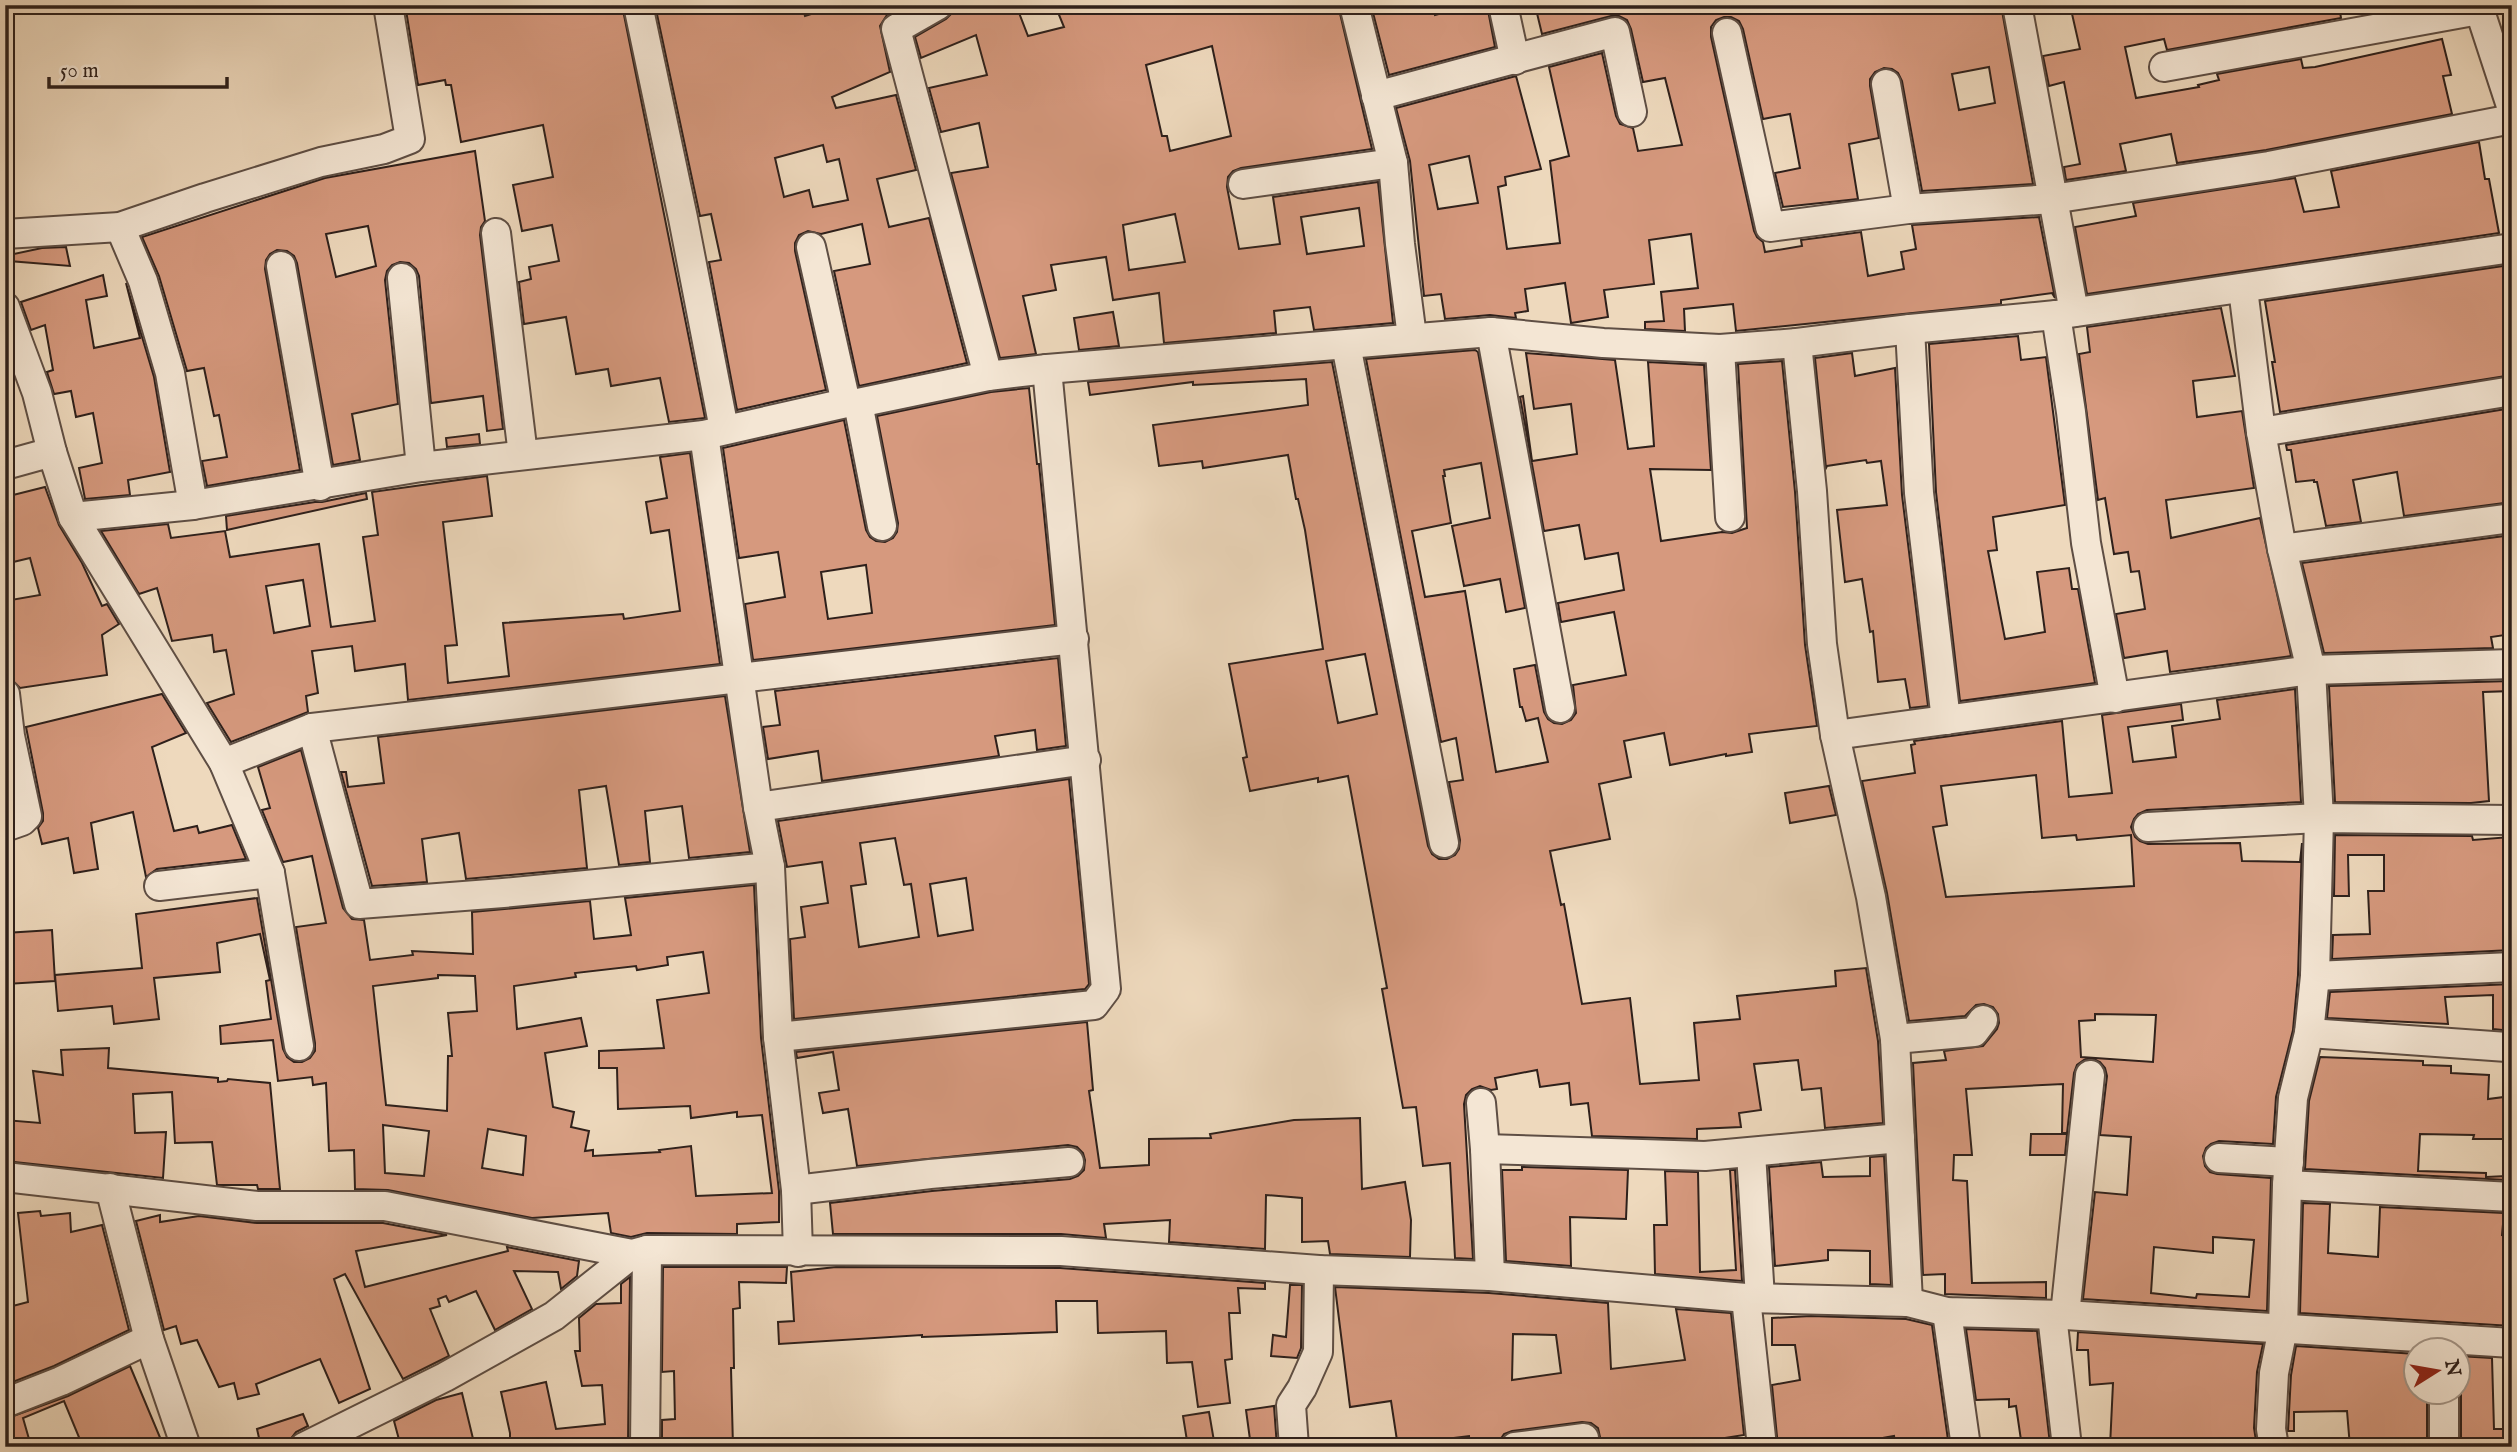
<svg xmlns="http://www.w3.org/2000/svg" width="2517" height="1452" viewBox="0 0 2517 1452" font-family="'IM FELL English',serif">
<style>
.building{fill:#d6997e;stroke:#2e201b;stroke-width:2;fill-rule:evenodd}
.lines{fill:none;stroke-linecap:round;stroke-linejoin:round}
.minor-casing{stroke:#5e4e44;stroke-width:32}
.minor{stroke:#f4e6d4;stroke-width:28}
</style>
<rect width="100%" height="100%" fill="#eed9bd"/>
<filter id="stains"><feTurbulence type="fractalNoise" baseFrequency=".00286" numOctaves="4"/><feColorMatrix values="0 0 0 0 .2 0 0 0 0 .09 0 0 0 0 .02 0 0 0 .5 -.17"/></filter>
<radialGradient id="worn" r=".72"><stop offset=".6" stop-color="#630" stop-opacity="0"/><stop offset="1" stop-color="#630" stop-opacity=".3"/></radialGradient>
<g class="building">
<path d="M429 5H458L459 11 482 5H622L705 418 669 422 660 378 611 386 608 369 576 374 566 317 524 324 519 282 531 279 529 267 559 261 552 225 522 231 513 185 553 177 543 125 461 142 451 85H446L445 80 418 85 406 10Z"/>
<path d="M655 5H802L805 16 840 5H904L887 15 880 26 890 72 832 97 836 108 896 95 916 170 877 179 889 227 929 218 967 363 859 386 834 271 870 264 862 224 821 234 808 231 799 235 795 243V251L826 390 737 410 709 262 721 260 711 214 700 216ZM823 145 827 162 839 159 848 200 813 207 809 190 784 197 775 158Z"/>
<path d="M969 5H1016L1028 36 1064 27 1055 5H1338L1372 149 1241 168 1233 171 1228 177 1227 187 1239 249 1280 244 1273 197 1378 182 1393 323 1314 330 1310 307 1274 311 1276 333 1164 343 1159 293 1113 300 1106 257 1051 265 1056 290 1023 296 1036 354 1000 358 951 173 988 167 979 123 941 132 929 88 987 75 976 35 921 58 915 37 946 19 953 12ZM1212 46 1231 136 1170 151 1167 136H1162L1146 65ZM1359 208 1364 246 1307 254 1301 217ZM1175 214 1185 262 1129 270 1123 225Z"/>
<path d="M1371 5H1433L1435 15 1473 5H1487L1495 47 1389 75Z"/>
<path d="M1535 5H1715L1716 9 1735 5H2001L2033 184 1922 191 1902 81 1898 73 1892 69 1884 68 1875 72 1870 79V86L1879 138 1849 144 1858 199 1783 207 1775 173 1800 168 1790 114 1763 119 1743 29 1739 21 1731 17H1724L1716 20 1711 27V37L1754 231 1757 237 1763 242 1765 252 1802 246 1801 240 1861 232 1868 276 1904 269 1901 252 1916 249 1912 225 2039 217 2055 298 2052 293 2001 300V304L1736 331 1733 304 1684 309 1685 331 1645 329V322L1664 321 1661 292 1698 288 1691 234 1649 240 1654 284 1604 290 1608 317 1571 323 1565 283 1525 289 1528 311 1515 313 1516 318 1490 315 1445 319 1441 294 1424 296 1410 161 1396 108 1516 76 1541 169 1505 177 1506 185 1498 187 1507 249 1560 243 1550 161 1569 156 1549 67 1602 53 1616 116 1620 124 1633 128 1638 151 1682 145 1665 78 1643 82 1631 29 1627 20 1619 16H1611L1542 34ZM1989 67 1995 103 1959 110 1952 74ZM1469 156 1478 203 1438 209 1429 165Z"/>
<path d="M2070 5H2339L2341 18 2167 50 2164 39 2125 47 2136 98 2199 87 2198 85 2219 80 2217 74 2301 59 2303 68 2315 67 2442 39 2451 75 2443 76 2452 114 2266 150 2177 163 2171 134 2120 144 2126 171 2066 180 2064 167 2080 164 2064 82 2049 86 2043 56 2080 49Z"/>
<path d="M2479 142 2485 179H2489L2499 233 2087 294 2075 227 2136 216 2133 203 2295 178 2304 212 2339 207 2331 171Z"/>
<path d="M475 151 485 221 481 227 480 235 503 429 487 431 483 396 431 403 419 276 416 269 409 263 400 262 392 265 387 271 385 280 398 404 352 414 360 460 333 465 297 263 294 256 287 251 277 250 270 254 266 260 265 269 300 470 207 486 202 461 227 457 219 415 214 416 204 368 187 371 159 276 142 237 325 178ZM368 226 376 266 336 277 326 234Z"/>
<path d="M66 247 70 266 9 261V255L42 248Z"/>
<path d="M2510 265 2512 329H2508L2512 350V375L2280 412 2272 362H2275L2265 301Z"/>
<path d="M103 275 107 296 86 300 94 348 140 338 126 283 154 377 170 472 128 480 130 495 85 499 79 468 102 463 93 413 76 417 71 391 54 394 47 372 53 370 45 325 31 330 21 302Z"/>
<path d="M2221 308 2235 376 2193 381 2197 417 2242 411 2254 488 2166 500 2171 538 2260 518 2291 656 2170 672 2167 651 2124 658 2116 614 2145 609 2139 571 2131 572 2128 552 2114 554 2105 498 2098 500 2079 354 2090 352 2087 327Z"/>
<path d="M1113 312 1119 346 1079 350 1074 318Z"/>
<path d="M2018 336 2021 360 2046 357 2065 505 1993 517 1997 550 1988 551 2005 639 2045 632 2037 572 2069 568 2072 589H2078L2095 683 1960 701 1936 492 1929 344Z"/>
<path d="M1475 350 1478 352 1525 608 1506 612 1500 579 1464 586 1452 526 1490 518 1481 463 1444 470 1445 476H1443L1451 523 1412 531 1425 597 1465 591 1496 772 1548 762 1538 718 1526 721 1522 707H1520L1514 669 1535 665 1544 712 1548 719 1554 723 1562 724 1571 720 1576 713 1573 685 1626 675 1614 612 1561 622 1558 603 1624 590 1618 553 1585 559 1579 525 1544 531 1520 397 1523 396 1532 461 1577 454 1571 404 1534 409 1526 353 1615 360 1628 449 1654 446 1648 362 1704 365 1711 470 1650 469 1661 541 1722 532 1732 533 1747 528 1738 364 1782 361 1795 492 1805 645 1817 726 1749 734 1752 752 1726 756V754L1670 765 1664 733 1624 741 1631 777 1599 784 1610 839 1550 851 1561 905 1564 904 1582 1004 1630 998 1640 1084 1699 1080 1694 1023 1740 1019 1737 996 1836 986 1835 971 1866 968 1878 1041 1883 1123 1825 1128 1821 1088 1802 1090 1798 1060 1754 1064 1761 1110 1739 1113 1741 1127 1697 1129V1139L1592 1136 1588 1103 1571 1105 1569 1083 1540 1087 1537 1070 1495 1078 1497 1089 1491 1090 1480 1086 1472 1089 1466 1095 1464 1104 1473 1259 1455 1258 1450 1163 1423 1166 1416 1107 1403 1108 1382 989 1387 988 1348 776 1318 782V778L1250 791 1243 758 1247 757 1229 664 1323 649 1305 530 1298 499H1296L1288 455 1203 468 1202 461 1159 466 1153 425 1308 405 1306 379 1193 385V382L1090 395 1088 382 1332 362 1428 846 1432 854 1439 859H1447L1455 855 1459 849 1460 840 1449 782 1463 780 1456 738 1441 742 1366 359ZM1365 654 1377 714 1338 723 1326 661Z"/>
<path d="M1852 353 1855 376 1895 368 1902 495 1928 706 1910 708 1905 679 1878 682 1873 631 1870 632 1862 579 1845 582 1837 510 1887 505 1881 461 1867 463 1866 460 1827 466 1826 468 1815 358Z"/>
<path d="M1029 388 1037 464H1039L1055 625 753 660 745 604 785 597 778 552 739 558 723 448 844 420 866 530 870 537 876 541 885 542 893 538 897 532 898 523 877 416 991 392ZM866 565 872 613 828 619 821 572Z"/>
<path d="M2512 408V472L2506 473 2512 502 2404 516 2397 472 2353 480 2361 522 2326 526 2317 482H2314V480L2296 482 2291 450H2287L2286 445Z"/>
<path d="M479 434 480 444 447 447 446 438Z"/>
<path d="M690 453 720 664 408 700 405 664 355 671 352 646 312 651 318 693 306 696 308 712 231 742 207 703 234 694 226 650 214 652 212 635 172 641 157 588 139 594 101 531 168 524 171 538 225 531 230 557 319 544 331 627 375 621 363 537 378 535 372 492 487 476 492 516 443 522 457 645 445 646 448 683 509 676 503 623 623 614 624 619 680 611 669 530 651 533 646 502 667 498 660 457ZM303 580 310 626 274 633 266 586Z"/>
<path d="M45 487 59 525 82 563 102 606 107 604 119 624 102 635 107 675 20 688 11 679 5 644V601L40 595 30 558 5 564V497Z"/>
<path d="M366 493 367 499 227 530 226 516 315 502H322Z"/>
<path d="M2512 535V634L2491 637 2493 648 2324 653 2302 563Z"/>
<path d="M1058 658 1066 746 1037 750 1035 730 995 736 999 756 822 781 818 751 768 759 763 727 780 725 775 691Z"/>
<path d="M2512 681V691L2483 692 2489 801 2471 803 2335 802 2329 686Z"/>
<path d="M2295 689 2301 802 2147 810 2138 814 2134 819 2131 827 2135 837 2140 841 2148 844 2240 843 2242 861 2300 862 2302 843 2298 975 2293 1030 2276 1097 2273 1144 2219 1141 2211 1144 2206 1148 2203 1156 2205 1166 2210 1172 2217 1174 2271 1178 2267 1311 2083 1299 2095 1192 2127 1195 2131 1137 2100 1135 2107 1076 2105 1068 2100 1062 2091 1058 2084 1060 2077 1065 2074 1073 2067 1133H2062L2063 1084 1966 1089 1972 1155H1954L1953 1180 1967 1181 1972 1283 2046 1282V1298L1945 1294V1274L1923 1275 1913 1063 1946 1060 1944 1051 1983 1046 1997 1029 1999 1023 1998 1014 1993 1007 1984 1004 1976 1005 1965 1016 1909 1021 1887 893 1862 781 1915 773 1911 745 1915 744 1914 741 2062 721 2069 797 2112 793 2102 715 2181 704 2183 720 2128 727 2133 762 2176 757 2172 726 2220 719 2217 700ZM2036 775 2042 838 2076 835 2077 840 2131 835 2134 886 1946 897 1933 827 1947 825 1941 786ZM2095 1014 2156 1015 2153 1062 2081 1057 2079 1021 2095 1020ZM2213 1237 2254 1240 2249 1297 2197 1294 2196 1298 2151 1293 2154 1247 2213 1253Z"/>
<path d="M162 694 186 733 152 747 174 831 197 826 199 833 232 825 246 859 157 869 146 877 133 812 91 823 98 869 74 873 68 838 42 844 38 828 43 821V813L26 727Z"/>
<path d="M725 696 750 852 689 858 682 806 645 811 650 862 619 865 606 786 579 790 587 868 466 879 459 833 422 839 427 882 372 886 341 772H346L348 787 384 783 378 737Z"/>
<path d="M301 750 343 908 352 919 364 920 370 960 413 955 412 951 473 954 472 912 590 901 594 939 631 935 625 898 754 885 761 1038 779 1191V1222L737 1224V1234L647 1233 631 1237 611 1233 608 1213 532 1218 388 1190 355 1189 354 1150 329 1151 326 1083 313 1085 312 1077 278 1081 273 1040 221 1044 220 1026 271 1019 266 981 270 980 260 934 217 943 220 972 154 978 159 1019 114 1024 112 1006 58 1011 55 975 142 968 136 914 257 898 283 1049 287 1057 294 1062H302L310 1058 315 1051V1043L296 927 326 923 312 856 283 862 262 810 270 808 258 767ZM703 952 709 993 657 1000 664 1048 599 1051V1068H617L618 1109 690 1106 691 1118 737 1112V1117L762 1115 772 1193 696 1196 691 1146 659 1150 660 1152 593 1156V1150L585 1151 589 1131 571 1127 574 1112 553 1107 545 1053 587 1046 581 1018 517 1029 514 986 576 977 575 973 636 966 637 970 668 965 667 957ZM438 975 475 976 477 1011 448 1013 452 1056H448L447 1111 386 1105 373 986 438 978ZM383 1125 429 1131 424 1176 385 1173ZM488 1129 526 1136 523 1175 482 1168Z"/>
<path d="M1069 779 1089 984 1085 989 794 1019 790 939 805 937 801 907 828 903 822 862 787 867 778 821ZM895 838 904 885 911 884 919 937 859 947 851 886 866 884 860 843ZM966 878 973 930 938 936 930 884Z"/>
<path d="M1829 786 1836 815 1790 823 1785 793Z"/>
<path d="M2335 835 2472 836 2473 840 2510 837 2512 950 2332 959 2333 935 2370 934 2368 891H2384V855H2348L2349 896H2334Z"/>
<path d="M52 930 55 981 6 984 5 933Z"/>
<path d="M2512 984V1031L2493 1029V995L2445 997 2448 1024 2327 1018 2330 992Z"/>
<path d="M1087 1022 1093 1090 1089 1091 1100 1168 1149 1165V1139L1211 1138 1210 1134 1294 1120 1360 1118 1362 1189 1405 1182 1411 1220 1410 1257 1330 1254 1328 1241 1302 1242V1198L1266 1195 1265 1249 1169 1242 1170 1220 1104 1224 1106 1238 1061 1234H833L830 1203 932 1191 1070 1179 1078 1176 1084 1170 1085 1160 1083 1153 1077 1147 1068 1145 857 1166 848 1109 823 1113 819 1093 839 1090 833 1052 797 1058 796 1052Z"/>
<path d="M109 1048 108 1068 218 1078V1082L227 1081 228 1079 270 1083 280 1189H258L257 1185H217L212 1142 175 1143 172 1092 133 1094 135 1133 166 1132 163 1178 5 1161V1120L40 1123 33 1071 63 1075 61 1050Z"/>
<path d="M2320 1057 2423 1061V1065L2451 1066V1073L2489 1075 2488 1099 2512 1096V1139H2473L2474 1135 2420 1134 2418 1171 2486 1173V1177L2506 1176V1180L2305 1169 2309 1101Z"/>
<path d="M2031 1134H2067L2065 1155H2030Z"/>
<path d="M1884 1156 1891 1285 1870 1284V1251L1828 1250V1260L1775 1266 1769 1167 1821 1162 1823 1177 1870 1176V1157Z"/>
<path d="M1522 1167 1628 1170 1626 1219 1570 1217 1571 1266 1506 1261 1502 1170H1522Z"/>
<path d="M1730 1170H1735L1742 1281 1655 1274 1654 1225H1667L1665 1171 1698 1172 1700 1272 1736 1270Z"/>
<path d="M2303 1203 2330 1204 2328 1253 2378 1257 2380 1207 2504 1213 2502 1235 2512 1236V1326L2300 1313Z"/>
<path d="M40 1211 41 1216 70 1213 71 1232 102 1225 129 1330 54 1366 5 1385V1308L28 1302 18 1213Z"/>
<path d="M160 1215V1222L199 1216 257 1223H383L447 1235 356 1251 365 1287 508 1251 507 1247 579 1261 577 1276 561 1289 558 1272 514 1271 532 1309 495 1330 476 1291 449 1302 446 1296 438 1299 440 1306 430 1309 449 1356 403 1379 345 1274 334 1279 370 1389 339 1403 320 1359 256 1384 259 1394 238 1399 234 1383 219 1387 197 1340 181 1344 176 1326 164 1330 136 1221Z"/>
<path d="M663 1267H787L786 1283 739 1282 740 1308 733 1309 734 1368H731L733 1447H662V1420L675 1419 674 1371 662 1372Z"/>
<path d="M836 1267 1060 1268 1265 1283V1289L1238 1288 1240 1313H1229L1232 1359 1225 1360 1230 1403 1198 1407 1192 1362 1167 1363 1166 1331 1098 1333 1097 1301H1056L1057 1332 922 1337V1335L779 1344 778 1322 794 1321 791 1272Z"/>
<path d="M630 1277 628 1442 579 1447H510V1433L501 1392 546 1382 556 1429 605 1424 602 1385 582 1386 575 1351H580L579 1318 596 1304 621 1303V1284Z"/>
<path d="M1290 1285H1302L1301 1348 1297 1358 1271 1356 1273 1335 1286 1337Z"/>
<path d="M1335 1287 1489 1293 1608 1303 1611 1369 1685 1360 1676 1309 1731 1313 1744 1435 1699 1442 1700 1447H1598L1600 1437 1598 1428 1591 1423 1582 1422 1512 1431 1504 1434 1500 1440 1492 1442 1493 1445 1470 1447 1469 1436 1428 1441 1429 1447H1398L1391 1401 1350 1407ZM1513 1334 1556 1335 1561 1373 1512 1380Z"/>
<path d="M1811 1316 1906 1319 1932 1325 1949 1447H1896L1894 1436 1833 1447H1778L1772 1385 1800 1380 1795 1345H1772V1318Z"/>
<path d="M1966 1329 2037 1331 2050 1444 2022 1447 2016 1406 2009 1407V1399L1976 1400Z"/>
<path d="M2078 1332 2263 1344 2257 1372 2254 1428 2257 1447H2110L2113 1383 2090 1385 2088 1350H2077Z"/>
<path d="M2296 1346 2416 1354V1392H2427V1447H2350L2347 1411 2294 1412V1431H2288L2291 1375Z"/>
<path d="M2458 1356 2492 1358 2494 1429H2512V1447H2461V1392L2458 1383Z"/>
<path d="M130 1366 164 1447H83L64 1401 23 1418 29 1439 5 1445V1419L68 1396Z"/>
<path d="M462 1393 475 1447H401L394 1421 436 1400Z"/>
<path d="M1274 1406 1277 1447H1251L1246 1410Z"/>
<path d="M1209 1412 1215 1447H1188L1183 1416Z"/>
<path d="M303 1414 308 1426 296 1432 289 1441 277 1447H261L257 1429Z"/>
</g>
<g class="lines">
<defs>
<g id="minor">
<path d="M638 5 683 218 724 429"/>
<path d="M938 5 896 29 988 376"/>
<path d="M1354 5 1393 163 1400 244 1412 337"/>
<path d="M1503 5 1515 60"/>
<path d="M2017 5 2074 312"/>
<path d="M2478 5 2512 109"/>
<path d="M1727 33 1770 227 1908 209 2052 199 2269 166 2512 119"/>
<path d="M2164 67 2479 10"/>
<path d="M1886 84 1908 209"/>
<path d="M1376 96 1615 32 1632 112"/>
<path d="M1243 184 1393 163"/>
<path d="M120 227 143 281 170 373 193 505"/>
<path d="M496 233 523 455"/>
<path d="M5 234 120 227 205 198 321 162 384 149 410 139 388 5"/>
<path d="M811 247 846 403"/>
<path d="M281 266 320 486"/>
<path d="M402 278 421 467"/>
<path d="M2243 289 2261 432 2282 549 2311 670 2319 818 2315 976 2309 1033 2293 1098 2287 1185 2283 1328 2274 1373 2271 1429 2274 1447"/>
<path d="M5 307 37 393 52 452"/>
<path d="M2056 315 2071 412 2086 543 2115 698"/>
<path d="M1910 329 1919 493 1946 720"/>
<path d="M1491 332 1560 708"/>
<path d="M1797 343 1812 491 1822 644 1835 735 1871 897 1895 1039 1908 1302"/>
<path d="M1346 345 1444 843"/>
<path d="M1720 349 1730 517"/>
<path d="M858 403 882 526"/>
<path d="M2261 432 2512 391"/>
<path d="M704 435 758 807 770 867 778 1037 796 1190 798 1252"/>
<path d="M5 465 52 452 73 517 224 763 270 873 299 1046"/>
<path d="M73 517 193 505 421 467 704 435 846 403H858L988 376 1047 369 1491 332 1603 343 1720 349 1797 343 1910 329 2056 315 2512 248"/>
<path d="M2282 549 2512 518"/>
<path d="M5 694 10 736 27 816 22 821 5 827"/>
<path d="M312 728 359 904 503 893 770 867"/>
<path d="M1835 735 2311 670 2512 664"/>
<path d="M224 763 312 728 1074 639"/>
<path d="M758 807 1086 760"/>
<path d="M2148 827 2319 818 2512 820"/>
<path d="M159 886 270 873"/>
<path d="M2315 976 2512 967"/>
<path d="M2309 1033 2507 1047"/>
<path d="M778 1037 1094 1005 1106 989 1047 369"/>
<path d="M1895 1039 1974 1032 1983 1020"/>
<path d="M1481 1103 1485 1149 1490 1276"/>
<path d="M1485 1149 1705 1156 1900 1138"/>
<path d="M1751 1153 1760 1298"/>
<path d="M2219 1158 2289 1162"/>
<path d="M5 1177 257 1206H385L632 1254 647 1250 1061 1251 1319 1270 1490 1276 1746 1298 1908 1302 1947 1312 2065 1315 2512 1343"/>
<path d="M2287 1185 2512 1197"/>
<path d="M110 1188 149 1339 186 1447"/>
<path d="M796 1190 930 1174 1069 1162"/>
<path d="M1746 1298 1762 1447"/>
<path d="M1947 1312 1966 1447"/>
<path d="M2052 1315 2067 1447"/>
<path d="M2065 1315 2090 1075"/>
<path d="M5 1403 61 1381 149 1339"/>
<path d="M304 1447 445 1377 554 1316 632 1254"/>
<path d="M645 1447 647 1250"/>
<path d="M1294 1447 1291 1405 1302 1388 1318 1352 1319 1270"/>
<path d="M1515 1447 1584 1438"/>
<path d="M2444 1447V1392"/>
</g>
</defs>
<use href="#minor" class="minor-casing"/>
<use href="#minor" class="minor"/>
</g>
<rect width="2517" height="1452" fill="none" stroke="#eed9bd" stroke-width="28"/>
<rect x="7" y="7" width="2503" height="1438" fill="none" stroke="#2e201b" stroke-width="3.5"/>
<rect x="14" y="14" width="2489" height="1424" fill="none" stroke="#2e201b" stroke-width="2"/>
<g transform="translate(2437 1371) rotate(79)"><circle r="33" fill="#f4e6d4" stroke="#a5978a" stroke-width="2"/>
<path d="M0-5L12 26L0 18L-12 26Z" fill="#8f2418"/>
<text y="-10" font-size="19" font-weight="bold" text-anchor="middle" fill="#2e201b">N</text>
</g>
<path d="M49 77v10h178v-10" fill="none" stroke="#2e201b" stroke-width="3.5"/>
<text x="60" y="77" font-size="21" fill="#2e201b" stroke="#f4e6d4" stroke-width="5" paint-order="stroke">50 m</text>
<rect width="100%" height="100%" filter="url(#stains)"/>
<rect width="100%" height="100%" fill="url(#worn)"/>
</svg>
